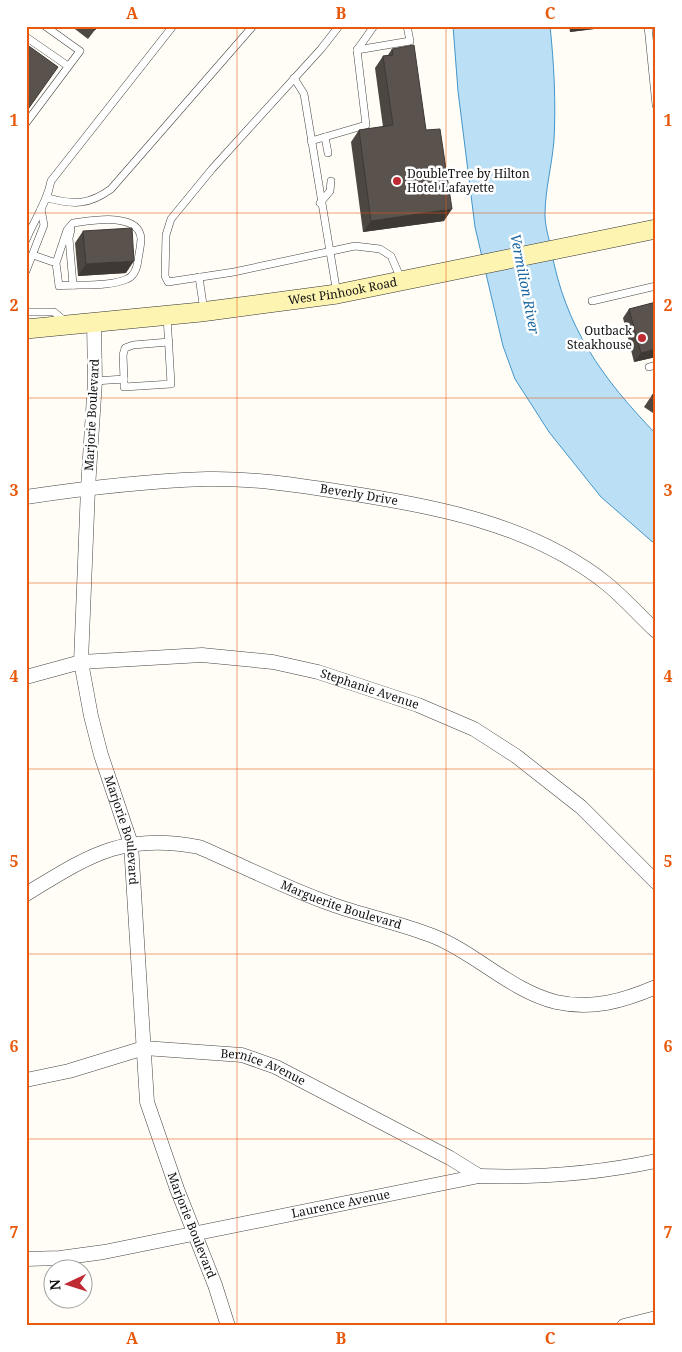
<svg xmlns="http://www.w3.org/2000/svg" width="682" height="1352" viewBox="0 0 682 1352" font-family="'Noto Serif',serif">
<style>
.water{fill:#bbe0f5;stroke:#4395cb}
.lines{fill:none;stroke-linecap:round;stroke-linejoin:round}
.service-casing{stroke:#444;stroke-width:8}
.minor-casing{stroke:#444;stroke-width:15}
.secondary-casing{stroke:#333;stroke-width:20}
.service{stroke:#fff;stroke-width:7}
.minor{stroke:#fff;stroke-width:14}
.secondary{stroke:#fdf4b2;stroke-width:19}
.wall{fill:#4d4742}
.shaded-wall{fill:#3f3936}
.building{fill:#5a524d;stroke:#3f3936}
.grid{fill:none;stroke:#e8590c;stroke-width:1;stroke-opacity:0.55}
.poi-dot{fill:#c02a32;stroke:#fff;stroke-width:2}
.labels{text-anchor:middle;stroke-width:5;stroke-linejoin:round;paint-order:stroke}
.poi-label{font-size:12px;fill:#111;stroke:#fff;text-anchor:start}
.street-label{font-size:12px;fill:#111;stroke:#fff}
.water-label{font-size:14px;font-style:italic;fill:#1b67a2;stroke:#fff}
.neatline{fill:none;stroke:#e8590c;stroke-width:2}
.grid-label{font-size:16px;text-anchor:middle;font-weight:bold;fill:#e8590c}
</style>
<rect width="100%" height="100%" fill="#fffdf5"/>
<path class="water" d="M453 26H550C554 63 556 103 554 140 552 165 545 190 545 215 545 226 549 238 551 249 565 327 602 378 656 434V545L601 497 549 432 515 379 503 346 475 227 458 91Z"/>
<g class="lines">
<defs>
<g id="service">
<path d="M339 26 321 49 212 169 171 219 166 235 165 276 168 282 234 272 355 246 380 249 391 256 401 279"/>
<path d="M648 26 656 105"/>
<path d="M26 37 68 66"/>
<path d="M357 50 410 41 407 26"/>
<path d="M294 78 304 94 337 294"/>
<path d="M26 123 80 51 45 26"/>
<path d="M325 137 328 153"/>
<path d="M311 141 366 125 357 50 374 26"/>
<path d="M48 198C74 205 89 205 111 189L253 26"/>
<path d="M320 203 330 191 331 181"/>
<path d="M71 230 69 238 73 285"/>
<path d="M26 240C34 220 47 203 51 181L173 26"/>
<path d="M33 255 56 263 67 230 73 223C89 221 138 211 141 238 141 245 139 253 138 260 137 268 135 276 127 279 110 287 78 284 59 286L56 263"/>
<path d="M26 271 44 225 41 209"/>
<path d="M199 277 204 311"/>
<path d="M592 301 656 286"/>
<path d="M26 312H54L66 322"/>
<path d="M649 367 656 365"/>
<path d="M124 379 123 355 125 348 133 345 169 342"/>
<path d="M95 381 124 379V387L171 384 167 316"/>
</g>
<g id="minor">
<path id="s1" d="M94 322 95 381 88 488 81 662 91 716 101 755 131 844 147 1102 177 1189 215 1285 228 1326"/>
<path id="s2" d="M26 497C86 488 146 481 207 479 252 478 297 485 342 492 434 506 532 524 607 584 624 598 640 616 656 631"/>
<path id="s3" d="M26 677 81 662 202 655 273 662 318 672 418 705 474 729 516 756 581 807 656 882"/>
<path id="s4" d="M26 894C89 856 122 832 199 847 243 866 286 888 331 904 364 916 400 923 433 936 476 953 511 991 556 1002 592 1010 623 1001 656 987"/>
<path id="s5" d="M26 1080 69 1071 144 1048 242 1055 276 1067 450 1158 479 1176"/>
<path id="s6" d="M26 1259 60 1258 104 1252 479 1176C538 1178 599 1173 656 1161"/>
<path d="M624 1326 656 1318"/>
</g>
<g id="secondary">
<path id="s7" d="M26 329 201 312 337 294 656 229"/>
</g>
</defs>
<use href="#service" class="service-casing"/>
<use href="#minor" class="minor-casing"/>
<use href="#secondary" class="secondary-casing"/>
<use href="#service" class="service"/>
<use href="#minor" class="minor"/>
<use href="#secondary" class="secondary"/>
</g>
<g class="wall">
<path d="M71 26H98L88 39Z"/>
<path d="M569 26H618L570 32Z"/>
<path d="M392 49 426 130 444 221 363 232 351 142 359 130 383 127 375 68 383 56 388 55Z"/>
<path d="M83 231 126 273 78 276 75 243Z"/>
<path d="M656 302V357L634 362 623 318 629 309Z"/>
<path d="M656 389V415L644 407Z"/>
</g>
<g class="shaded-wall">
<path d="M574 26H618L570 32Z"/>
<path d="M452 209 444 221 363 232 371 221Z"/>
<path d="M134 261 126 273 78 276 86 264Z"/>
<path d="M656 349V357L634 362 641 353Z"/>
</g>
<g class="building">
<path d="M89 26H97L95 30Z"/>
<path d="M26 44 58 67 26 112Z"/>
<path d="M414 45 426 130 440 129 452 209 371 221 359 130 393 125 383 56 393 55 392 49Z"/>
<path d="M132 228 134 261 86 264 83 231Z"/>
<path d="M656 302V349L641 353 629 309Z"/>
<path d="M656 390V398L652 396Z"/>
</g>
<path class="grid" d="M237 26V1326M446 26V1326M26 213H656M26 398H656M26 583H656M26 769H656M26 954H656M26 1139H656"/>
<g class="poi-dot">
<circle cx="397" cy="181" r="5"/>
<circle cx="642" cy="338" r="5"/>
</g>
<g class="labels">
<g class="poi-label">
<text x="407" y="178">DoubleTree by Hilton<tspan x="407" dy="14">Hotel Lafayette</tspan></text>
<text x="632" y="335" text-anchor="end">Outback<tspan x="632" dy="14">Steakhouse</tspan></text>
</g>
<g class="street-label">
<text dy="4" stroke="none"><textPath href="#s7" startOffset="319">West Pinhook Road</textPath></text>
<text transform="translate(92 415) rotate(-87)" y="4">Marjorie Boulevard</text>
<text dy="4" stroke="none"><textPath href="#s2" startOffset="335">Beverly Drive</textPath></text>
<text dy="4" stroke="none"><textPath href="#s3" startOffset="350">Stephanie Avenue</textPath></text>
<text dy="4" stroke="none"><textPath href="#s1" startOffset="514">Marjorie Boulevard</textPath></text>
<text dy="4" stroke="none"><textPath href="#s4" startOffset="339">Marguerite Boulevard</textPath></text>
<text dy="4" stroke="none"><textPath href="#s5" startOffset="244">Bernice Avenue</textPath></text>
<text dy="4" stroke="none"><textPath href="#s6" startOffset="320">Laurence Avenue</textPath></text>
<text dy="4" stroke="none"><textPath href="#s1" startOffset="919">Marjorie Boulevard</textPath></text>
</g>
<g class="water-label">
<text transform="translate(525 284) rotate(79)" y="5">Vermilion River</text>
</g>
</g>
<rect width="682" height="1352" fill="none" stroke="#ffffff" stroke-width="55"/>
<g transform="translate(68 1284) rotate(266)"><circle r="24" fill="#ffffff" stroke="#a0a0a0"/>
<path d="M0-4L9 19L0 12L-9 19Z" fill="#c02a32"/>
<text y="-8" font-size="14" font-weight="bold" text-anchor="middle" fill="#111111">N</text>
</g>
<rect x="28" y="28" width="626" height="1296" class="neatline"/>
<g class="grid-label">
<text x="132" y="19">A</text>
<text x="341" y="19">B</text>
<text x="550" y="19">C</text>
<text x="14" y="126">1</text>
<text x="668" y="126">1</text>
<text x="14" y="311">2</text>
<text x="668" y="311">2</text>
<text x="14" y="496">3</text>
<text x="668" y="496">3</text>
<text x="14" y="682">4</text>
<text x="668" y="682">4</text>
<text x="14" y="867">5</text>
<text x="668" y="867">5</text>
<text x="14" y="1052">6</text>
<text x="668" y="1052">6</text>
<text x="14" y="1238">7</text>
<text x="668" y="1238">7</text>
<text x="132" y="1344">A</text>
<text x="341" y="1344">B</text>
<text x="550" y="1344">C</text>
</g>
</svg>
